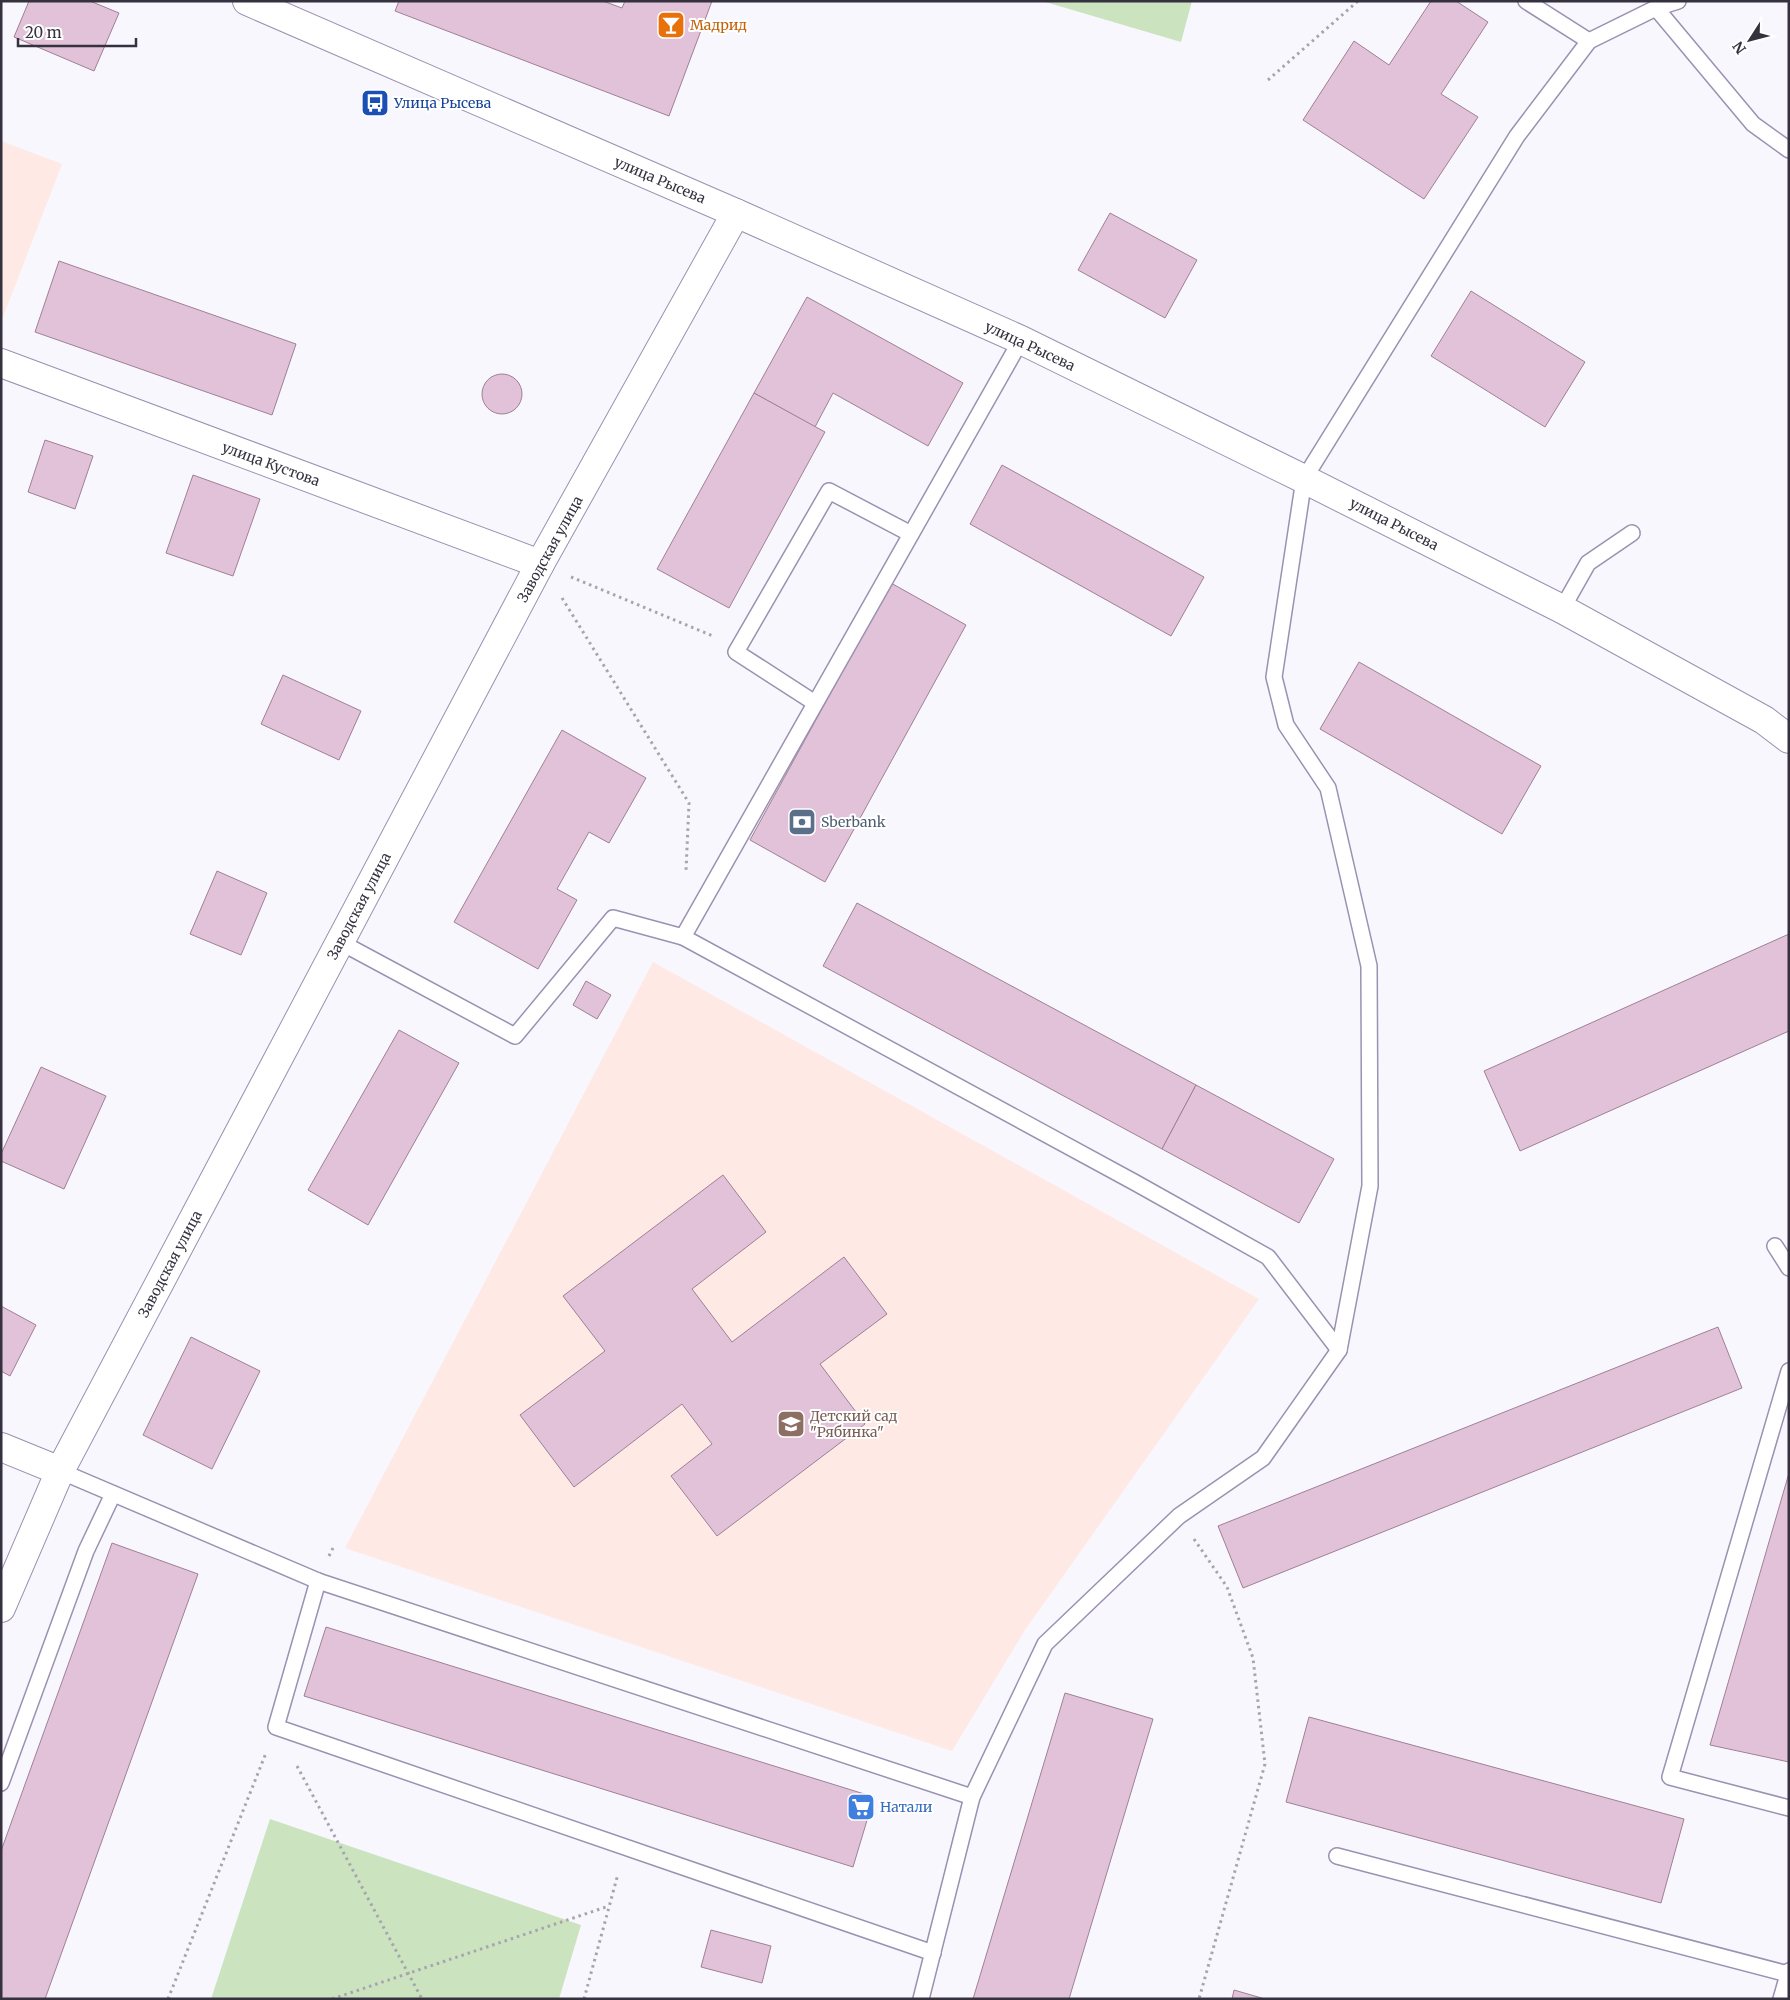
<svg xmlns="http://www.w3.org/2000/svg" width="1790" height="2000" viewBox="0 0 1790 2000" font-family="Merriweather,serif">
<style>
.education{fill:#fee9e4}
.green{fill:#cbe4bf}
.building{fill:#e2c2d9;stroke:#9e8095}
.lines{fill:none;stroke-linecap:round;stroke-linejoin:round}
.lane-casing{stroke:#9b91b1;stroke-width:18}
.street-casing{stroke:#9b91b1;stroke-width:30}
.secondary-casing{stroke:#9b91b1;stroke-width:30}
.path{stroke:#a7a4ad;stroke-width:3;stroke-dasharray:2.5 4;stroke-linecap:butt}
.lane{stroke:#fff;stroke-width:15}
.street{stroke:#fff;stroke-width:28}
.secondary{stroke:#fff;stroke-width:28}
.labels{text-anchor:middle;stroke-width:4;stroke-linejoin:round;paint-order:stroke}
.food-label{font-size:14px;fill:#c56008;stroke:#fff;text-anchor:start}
.transit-label{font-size:14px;fill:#164399;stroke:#fff;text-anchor:start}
.street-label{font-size:14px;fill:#35313e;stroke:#fff}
.service-label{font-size:14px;fill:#4e5e75;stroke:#fff;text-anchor:start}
.education-label{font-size:14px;fill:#785e54;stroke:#fff;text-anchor:start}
.shop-label{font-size:14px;fill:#366cbe;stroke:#fff;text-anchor:start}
</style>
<rect width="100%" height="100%" fill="#f9f7fe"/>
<g class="education">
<path d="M1 141 62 164 1 322Z"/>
<path d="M653 962 1259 1299 1025 1630 952 1751 345 1548Z"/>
</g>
<g class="green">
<path d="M1042 1H1192L1181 42Z"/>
<path d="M270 1819 581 1925 559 1999H211Z"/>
</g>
<g class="building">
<path d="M29 1H90L119 13 94 71 14 37Z"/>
<path d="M399 1H603L622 8 625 1H712L669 116 395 11Z"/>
<path d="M1431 1H1456L1488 22 1441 94 1478 117 1424 199 1303 120 1354 41 1389 65Z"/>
<path d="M1110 213 1197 260 1165 318 1078 270Z"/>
<path d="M59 261 296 344 272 415 35 332Z"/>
<path d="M1471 291 1585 362 1545 427 1431 356Z"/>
<path d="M807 297 963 383 928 446 833 393 815 427 754 393Z"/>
<circle cx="502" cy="394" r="20"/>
<path d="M754 393 825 432 729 608 657 569Z"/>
<path d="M45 440 93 456 75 509 28 492Z"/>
<path d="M1002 465 1204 577 1171 636 970 524Z"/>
<path d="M193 475 260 499 233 576 166 553Z"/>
<path d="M891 583 966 625 825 882 750 840Z"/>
<path d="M1359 662 1541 766 1502 834 1320 729Z"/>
<path d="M283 675 361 711 339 760 261 724Z"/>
<path d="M562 730 646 778 609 843 589 832 557 889 577 900 538 969 454 922Z"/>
<path d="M217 871 267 893 241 955 190 934Z"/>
<path d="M857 903 1196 1085 1162 1149 823 966Z"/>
<path d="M1789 934V1031L1520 1151 1484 1071Z"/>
<path d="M586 981 611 995 597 1019 573 1005Z"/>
<path d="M399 1030 459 1063 368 1225 308 1190Z"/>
<path d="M41 1067 106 1096 64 1189 1 1161V1154Z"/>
<path d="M1196 1085 1334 1159 1299 1223 1162 1149Z"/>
<path d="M723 1175 766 1232 692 1289 732 1342 844 1257 887 1314 820 1364 865 1424 717 1536 671 1476 712 1444 682 1404 574 1487 520 1415 605 1351 563 1296Z"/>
<path d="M1 1306 36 1325 10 1376 1 1371Z"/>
<path d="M1718 1327 1742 1388 1243 1588 1218 1526Z"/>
<path d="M191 1337 260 1371 212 1469 143 1435Z"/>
<path d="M1789 1473V1762L1710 1745Z"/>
<path d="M112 1543 198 1574 45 1999H1V1851Z"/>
<path d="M326 1627 874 1797 853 1867 304 1696Z"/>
<path d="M1065 1693 1153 1719 1069 1999H973Z"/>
<path d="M1309 1717 1684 1819 1661 1903 1286 1802Z"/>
<path d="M711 1930 771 1946 762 1983 701 1967Z"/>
<path d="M1234 1990 1265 1999H1232Z"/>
</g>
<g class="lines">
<defs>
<g id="lane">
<path d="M1526 1 1589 41"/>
<path d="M1656 8 1753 124 1789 150"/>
<path d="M1021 340 683 937 1134 1182 1268 1257 1339 1350"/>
<path d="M1562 609 1588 563 1632 533"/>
<path d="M815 703 736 652 829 491 911 534"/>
<path d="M340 942 515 1036 613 918 683 937"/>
<path d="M1775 1246 1789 1268"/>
<path d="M1789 1371 1670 1777 1789 1808"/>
<path d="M60 1471 318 1581 972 1797"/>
<path d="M318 1581 276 1727 933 1953"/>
<path d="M1 1783 86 1551 113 1494"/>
<path d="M1337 1856 1788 1974"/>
<path d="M921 1999 972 1797 1045 1644 1179 1516 1263 1458 1339 1350 1370 1186 1369 966 1328 788 1286 725 1274 677 1304 479 1517 136 1589 41 1656 8 1678 1"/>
<path d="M1781 1999 1789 1971"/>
</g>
<g id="street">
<path d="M1 363 540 564"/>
<path d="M1 1447 60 1471"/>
<path d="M1 1608 60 1471 540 564 736 213"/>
</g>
<path id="secondary" d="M247 1 736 213 1021 340 1304 479 1562 609 1764 720 1789 739"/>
</defs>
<use href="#lane" class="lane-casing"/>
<use href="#street" class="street-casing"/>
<use href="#secondary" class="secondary-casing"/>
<g class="path">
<path d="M1268 80 1358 1"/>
<path d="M571 577 713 636"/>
<path d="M562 598 689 803 686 871"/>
<path d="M1194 1539 1227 1587 1253 1658 1265 1764 1199 1999"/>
<path d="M329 1556 333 1548"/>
<path d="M297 1766 422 1999"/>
<path d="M168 1999 266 1753"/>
<path d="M332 1999 609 1906"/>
<path d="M584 1999 618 1874"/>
</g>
<use href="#lane" class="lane"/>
<use href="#street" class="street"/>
<use href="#secondary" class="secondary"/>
</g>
<defs>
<symbol id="bar-square" viewBox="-11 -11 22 22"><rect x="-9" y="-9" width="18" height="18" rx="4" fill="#e8710a" stroke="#fff"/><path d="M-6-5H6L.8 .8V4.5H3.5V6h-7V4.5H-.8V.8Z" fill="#fff"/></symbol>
<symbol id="bus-square" viewBox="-11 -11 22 22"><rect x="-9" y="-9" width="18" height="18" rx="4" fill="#1a4fb4" stroke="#fff"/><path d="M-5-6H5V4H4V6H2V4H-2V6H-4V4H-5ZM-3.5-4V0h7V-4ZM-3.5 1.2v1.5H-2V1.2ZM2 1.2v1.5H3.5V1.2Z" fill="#fff"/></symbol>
<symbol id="bank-square" viewBox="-11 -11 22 22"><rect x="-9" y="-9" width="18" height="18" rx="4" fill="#5c6f8a" stroke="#fff"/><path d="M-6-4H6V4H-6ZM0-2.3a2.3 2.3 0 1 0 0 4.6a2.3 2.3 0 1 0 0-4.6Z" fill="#fff"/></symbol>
<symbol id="school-square" viewBox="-11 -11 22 22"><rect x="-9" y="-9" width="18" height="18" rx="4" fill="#8d6e63" stroke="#fff"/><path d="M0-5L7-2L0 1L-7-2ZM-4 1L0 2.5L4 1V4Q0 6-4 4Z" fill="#fff"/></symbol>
<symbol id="supermarket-square" viewBox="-11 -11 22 22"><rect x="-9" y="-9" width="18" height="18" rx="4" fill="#3f7fe0" stroke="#fff"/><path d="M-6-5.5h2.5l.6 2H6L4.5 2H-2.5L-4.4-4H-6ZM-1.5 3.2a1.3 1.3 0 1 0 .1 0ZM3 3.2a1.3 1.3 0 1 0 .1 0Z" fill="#fff"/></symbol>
</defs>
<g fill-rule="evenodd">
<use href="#bar-square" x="655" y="9" width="32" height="32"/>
<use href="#bus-square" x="359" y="87" width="32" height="32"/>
<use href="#bank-square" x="786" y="806" width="32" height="32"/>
<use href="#school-square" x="775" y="1408" width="32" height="32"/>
<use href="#supermarket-square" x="845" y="1791" width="32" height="32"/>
</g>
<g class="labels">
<g class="food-label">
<text x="690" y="30">Мадрид</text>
</g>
<g class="transit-label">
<text x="394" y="108">Улица Рысева</text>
</g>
<g class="street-label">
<text transform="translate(660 180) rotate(23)" y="5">улица Рысева</text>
<text transform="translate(1030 346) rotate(25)" y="5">улица Рысева</text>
<text transform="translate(271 464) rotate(20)" y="5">улица Кустова</text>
<text transform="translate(1394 524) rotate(27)" y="5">улица Рысева</text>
<text transform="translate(550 549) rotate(-61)" y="5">Заводская улица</text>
<text transform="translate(359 906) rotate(-62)" y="5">Заводская улица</text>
<text transform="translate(170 1264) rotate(-62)" y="5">Заводская улица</text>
</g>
<g class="service-label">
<text x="821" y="827">Sberbank</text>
</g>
<g class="education-label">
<text x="810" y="1421">Детский сад<tspan x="810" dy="16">"Рябинка"</tspan></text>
</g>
<g class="shop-label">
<text x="880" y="1812">Натали</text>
</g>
</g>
<rect width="1790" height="2000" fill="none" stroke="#35313e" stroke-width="5"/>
<g transform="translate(1750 40) rotate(234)" stroke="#ffffff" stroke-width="4" paint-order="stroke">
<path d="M0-4L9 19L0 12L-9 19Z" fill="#35313e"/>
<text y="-8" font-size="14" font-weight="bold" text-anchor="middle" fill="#35313e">N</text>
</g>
<path d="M18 38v8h118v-8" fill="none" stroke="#35313e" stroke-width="2.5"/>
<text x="25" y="38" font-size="15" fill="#35313e" stroke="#ffffff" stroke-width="4" paint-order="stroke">20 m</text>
</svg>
